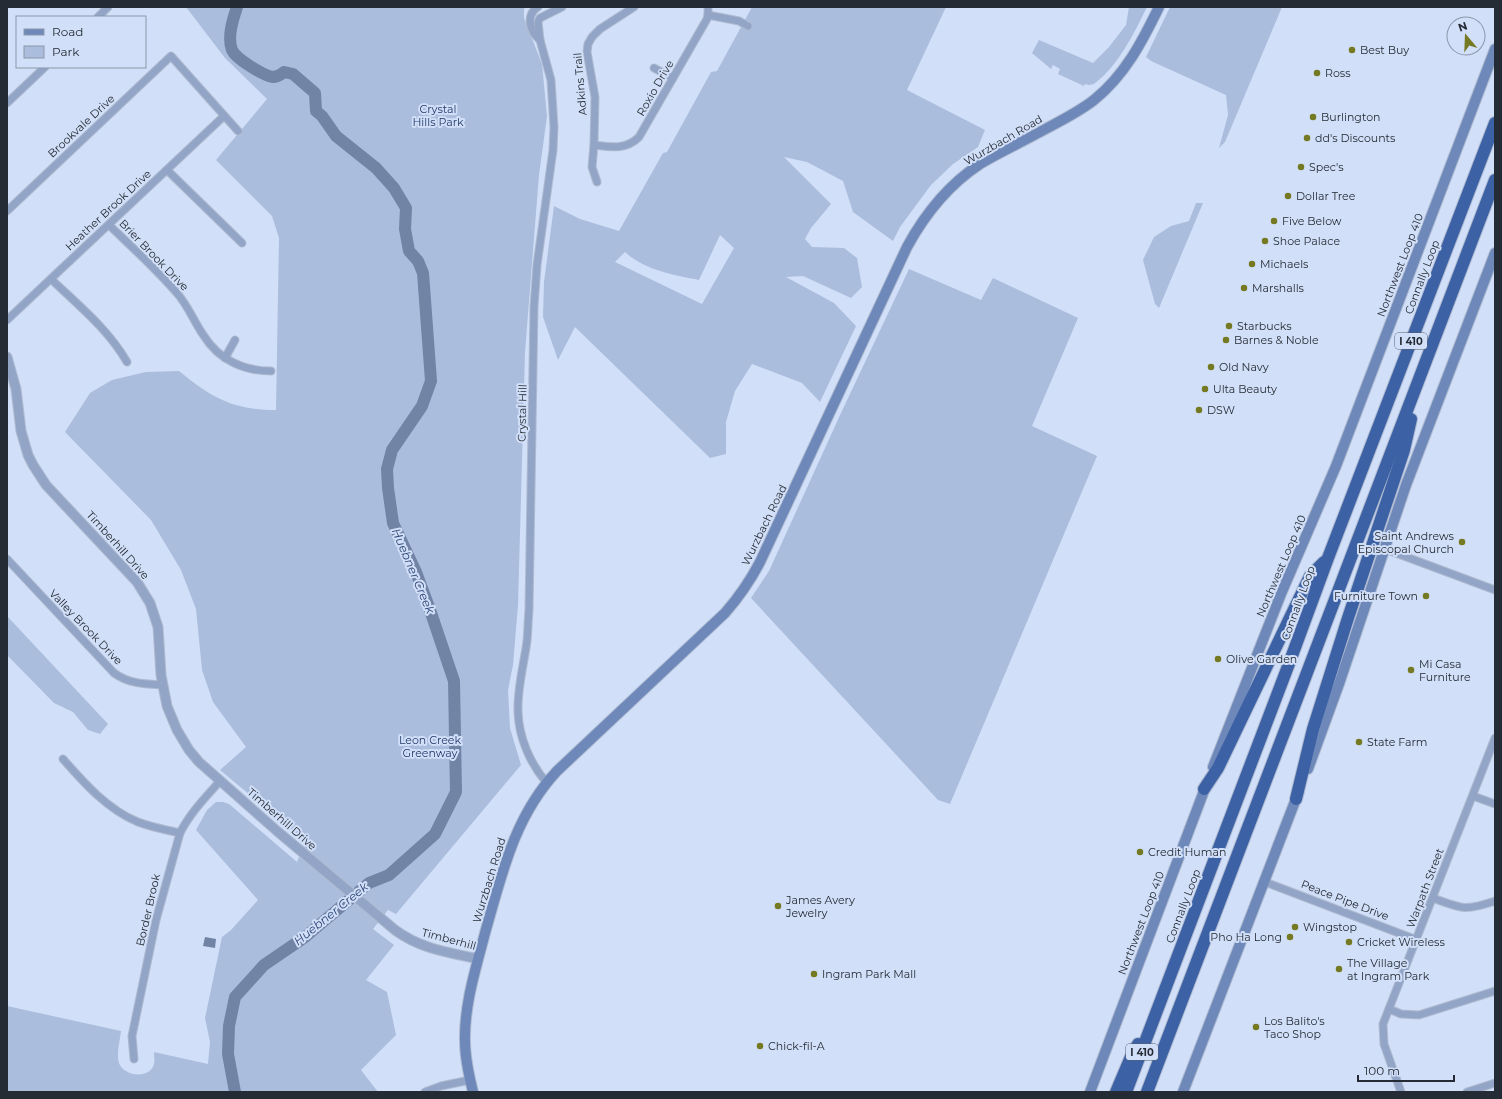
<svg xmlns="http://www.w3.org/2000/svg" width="1502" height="1099" viewBox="0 0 1502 1099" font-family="Montserrat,sans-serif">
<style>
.green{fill:#abbddd;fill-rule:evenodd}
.water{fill:#7184a6}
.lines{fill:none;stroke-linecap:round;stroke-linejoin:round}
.river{stroke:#7184a6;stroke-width:12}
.minor-casing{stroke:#afbbd1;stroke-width:9}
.tertiary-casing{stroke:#afbbd1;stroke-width:11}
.secondary-casing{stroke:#afbbd1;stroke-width:12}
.motorway-casing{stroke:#afbbd1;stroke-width:14}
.minor{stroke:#93a5c6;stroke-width:7}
.tertiary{stroke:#93a5c6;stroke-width:9}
.secondary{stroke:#6e89b9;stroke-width:10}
.motorway{stroke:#3d61a5;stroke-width:12}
.poi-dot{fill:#757922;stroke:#d1dff8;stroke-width:1.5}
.labels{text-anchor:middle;stroke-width:4;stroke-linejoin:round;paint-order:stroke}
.shield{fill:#d1dff8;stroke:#59616f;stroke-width:1}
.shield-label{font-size:10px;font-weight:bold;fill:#252b34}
.poi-label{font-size:11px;fill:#252b34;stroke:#d1dff8;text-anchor:start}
.street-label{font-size:11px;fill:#252b34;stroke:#d1dff8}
.park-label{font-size:11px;fill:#223a69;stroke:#d1dff8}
.water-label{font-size:12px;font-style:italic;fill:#2e4777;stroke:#d1dff8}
</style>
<rect width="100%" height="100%" fill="#d1dff8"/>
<g class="green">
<path d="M186 7H526L524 9V18L542 64 547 116 539 175 525 352 518 605 513 665 508 690 510 728 521 765 396 914 388 910 373 929 394 945 366 980 387 992 396 1035 361 1070 378 1092H7V1006L121 1031C120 1041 116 1053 119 1063 123 1076 150 1080 154 1064 155 1061 154 1055 154 1052L208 1064 210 1042 205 1018 222 937 231 930 258 900 196 830 207 810 216 802H223L229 804 297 862 305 841 220 770 246 747 213 702 202 670 196 609 181 570 151 520 65 432 90 393 112 380 146 372 179 371C212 398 233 410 276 410L279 238 272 216 216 160 267 99 225 58Z"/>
<path d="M752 7H946L907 90 985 130 978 147 953 164 931 185 900 227 893 241 853 212 843 181 807 162 784 157 831 204 811 228 805 239 812 247 844 248 857 258 862 287 851 298 803 276 786 277 834 303 856 326 820 402 802 383 752 364 735 391 726 422V454L710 458 575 327 558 360 543 317 544 282 554 206 580 219 619 231 663 153 667 152 711 72 717 71ZM720 235 734 248 702 304 615 262 625 252C644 270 674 275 699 280Z"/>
<path d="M1129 7H1147C1133 35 1119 65 1094 84L1089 85 1085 84 1084 86 1058 74 1060 69 1053 65 1051 69 1032 53 1039 40 1093 63 1109 47 1126 25Z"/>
<path d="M1170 7H1282L1225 142 1219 148 1228 115 1226 95 1151 61 1146 57Z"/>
<path d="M1196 203H1203L1159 308 1155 304 1143 260 1154 237 1171 226 1189 221Z"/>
<path d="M909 269 981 300 993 278 1078 318 1032 426 1097 456 950 804 938 800 751 598 769 571 841 413Z"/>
<path d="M7 616 108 724 100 734 88 730 73 712 54 703 8 656Z"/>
</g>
<path class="water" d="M205 937 216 939 215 948 203 946Z"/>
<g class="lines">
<path class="river" d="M235 1092 228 1054 229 1026 235 997 264 965 305 937 369 883 389 875 435 834 456 792 454 681 429 607 416 572 393 523 388 488 387 469 392 450 422 406 431 381 423 273 418 261 409 251 405 229 406 208 394 188 376 168 336 136 322 116 316 111 315 93 293 74 284 72C280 75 278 77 273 77 264 76 236 59 232 50 227 37 233 19 237 7"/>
<defs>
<g id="minor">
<path d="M538 7C525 15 530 32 540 40"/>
<path d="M708 15 739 21 748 26"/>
<path d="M98 17 108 7"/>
<path d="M654 68 673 78"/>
<path d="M7 103 45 67"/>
<path d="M594 145C611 147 626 150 639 137L707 19 708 15V7"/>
<path d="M167 170 242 243"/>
<path d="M597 182 592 167 594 145 595 97 587 52 588 44 592 37 600 29 634 7"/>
<path d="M7 211 171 56 238 131"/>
<path d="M109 225C132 247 155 268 176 292 188 305 194 322 204 336 219 360 244 371 271 371"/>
<path d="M51 279C78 305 108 329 127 362"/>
<path d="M7 320 224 116"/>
<path d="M225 358 235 340"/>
<path d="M1385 549 1495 590"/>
<path d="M7 559 114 673C129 684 145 684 163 685"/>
<path d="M63 759C84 783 108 810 138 822 151 827 166 830 180 833"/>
<path d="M546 782C530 763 519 738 518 712 517 688 524 664 527 641 528 631 528 620 529 610L534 307 537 265 553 150 554 127 551 80 540 40 538 22 540 18 562 7"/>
<path d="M1473 796 1495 804"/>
<path d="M1265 882 1417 940"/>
<path d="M1433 898C1462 909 1466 911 1495 901"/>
<path d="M1389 1009 1401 1014 1419 1015 1495 991"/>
<path d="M134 1059 132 1036 156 920 180 833C190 813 205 798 220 781"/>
<path d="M425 1092 441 1086 470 1080"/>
<path d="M1401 1092 1384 1044 1383 1024 1495 738"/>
<path d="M1467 1092 1495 1083"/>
</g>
<path id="tertiary" d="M7 357 16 389 21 431 28 455 33 465 46 485 137 582 150 603 158 627 161 675 167 706 177 730 189 750 199 762 277 831 395 930C421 949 447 952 478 959"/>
<g id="secondary">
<path d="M1213 767 1281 594 1336 466 1495 49"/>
<path d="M1308 769 1339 684 1406 485 1495 253"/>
<path d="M473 1092C469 1076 465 1058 465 1041 464 1005 476 968 485 933 502 874 514 817 557 771L725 613C739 597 750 581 760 562L907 247C925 214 948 185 980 164 998 153 1018 144 1036 134 1056 123 1076 114 1094 100 1125 75 1142 42 1159 7"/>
<path d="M1090 1092 1207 783"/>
<path d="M1183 1092 1299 791"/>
</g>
<g id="motorway">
<path d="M1204 789 1218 768 1310 576 1324 562"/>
<path d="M1296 799 1313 729 1348 618 1404 450 1411 419"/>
<path d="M1116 1092 1130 1059 1138 1044"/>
<path d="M1126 1092 1290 661 1328 558 1495 123"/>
<path d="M1147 1092 1495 180"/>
</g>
</defs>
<use href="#minor" class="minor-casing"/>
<use href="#tertiary" class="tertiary-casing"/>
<use href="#secondary" class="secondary-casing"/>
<use href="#motorway" class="motorway-casing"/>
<use href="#minor" class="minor"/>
<use href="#tertiary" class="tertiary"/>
<use href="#secondary" class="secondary"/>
<use href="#motorway" class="motorway"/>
</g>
<g class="poi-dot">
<circle cx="1352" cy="50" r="4"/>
<circle cx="1317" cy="73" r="4"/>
<circle cx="1313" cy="117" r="4"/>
<circle cx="1307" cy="138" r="4"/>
<circle cx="1301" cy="167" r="4"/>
<circle cx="1288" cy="196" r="4"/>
<circle cx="1274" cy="221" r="4"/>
<circle cx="1265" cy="241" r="4"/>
<circle cx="1252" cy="264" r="4"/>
<circle cx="1244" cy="288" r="4"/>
<circle cx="1229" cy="326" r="4"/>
<circle cx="1226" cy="340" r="4"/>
<circle cx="1211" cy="367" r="4"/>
<circle cx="1205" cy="389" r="4"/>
<circle cx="1199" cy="410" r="4"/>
<circle cx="1462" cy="542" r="4"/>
<circle cx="1426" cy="596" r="4"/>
<circle cx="1218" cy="659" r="4"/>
<circle cx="1411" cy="670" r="4"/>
<circle cx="1359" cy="742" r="4"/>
<circle cx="1140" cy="852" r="4"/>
<circle cx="778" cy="906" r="4"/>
<circle cx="1295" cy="927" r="4"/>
<circle cx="1290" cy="937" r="4"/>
<circle cx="1349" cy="942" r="4"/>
<circle cx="1339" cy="969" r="4"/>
<circle cx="814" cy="974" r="4"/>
<circle cx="1256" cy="1027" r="4"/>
<circle cx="760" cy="1046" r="4"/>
</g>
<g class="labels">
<g class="shield">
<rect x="1395" y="333" width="32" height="16" rx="3"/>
<rect x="1126" y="1044" width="32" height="16" rx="3"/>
</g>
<g class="shield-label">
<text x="1411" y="345">I 410</text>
<text x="1142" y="1056">I 410</text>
</g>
<g class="poi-label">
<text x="1360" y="54">Best Buy</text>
<text x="1325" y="77">Ross</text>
<text x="1321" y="121">Burlington</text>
<text x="1315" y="142">dd's Discounts</text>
<text x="1309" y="171">Spec's</text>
<text x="1296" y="200">Dollar Tree</text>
<text x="1282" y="225">Five Below</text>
<text x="1273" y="245">Shoe Palace</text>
<text x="1260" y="268">Michaels</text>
<text x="1252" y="292">Marshalls</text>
<text x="1237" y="330">Starbucks</text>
<text x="1234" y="344">Barnes &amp; Noble</text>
<text x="1219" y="371">Old Navy</text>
<text x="1213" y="393">Ulta Beauty</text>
<text x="1207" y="414">DSW</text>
<text x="1454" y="540" text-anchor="end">Saint Andrews<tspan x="1454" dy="13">Episcopal Church</tspan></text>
<text x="1418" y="600" text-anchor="end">Furniture Town</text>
<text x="1226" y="663">Olive Garden</text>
<text x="1419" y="668">Mi Casa<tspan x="1419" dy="13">Furniture</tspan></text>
<text x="1367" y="746">State Farm</text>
<text x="1148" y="856">Credit Human</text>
<text x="786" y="904">James Avery<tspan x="786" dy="13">Jewelry</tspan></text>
<text x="1303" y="931">Wingstop</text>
<text x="1282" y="941" text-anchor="end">Pho Ha Long</text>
<text x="1357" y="946">Cricket Wireless</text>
<text x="1347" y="967">The Village<tspan x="1347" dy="13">at Ingram Park</tspan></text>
<text x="822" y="978">Ingram Park Mall</text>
<text x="1264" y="1025">Los Balito's<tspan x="1264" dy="13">Taco Shop</tspan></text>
<text x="768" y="1050">Chick-fil-A</text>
</g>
<g class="street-label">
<text transform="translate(580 84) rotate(-95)" y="4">Adkins Trail</text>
<text transform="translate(655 88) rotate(-60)" y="4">Roxio Drive</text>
<text transform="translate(81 126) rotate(-43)" y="4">Brookvale Drive</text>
<text transform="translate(1003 140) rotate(-30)" y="4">Wurzbach Road</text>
<text transform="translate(108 210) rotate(-43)" y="4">Heather Brook Drive</text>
<text transform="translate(154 255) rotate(46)" y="4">Brier Brook Drive</text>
<text transform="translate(1400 265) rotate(-69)" y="4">Northwest Loop 410</text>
<text transform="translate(1422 277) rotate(-69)" y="4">Connally Loop</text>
<text transform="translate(522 413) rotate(-89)" y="4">Crystal Hill</text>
<text transform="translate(764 525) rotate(-64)" y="4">Wurzbach Road</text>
<text transform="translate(118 545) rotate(48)" y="4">Timberhill Drive</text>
<text transform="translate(1281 566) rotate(-67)" y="4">Northwest Loop 410</text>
<text transform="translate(1298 603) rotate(-70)" y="4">Connally Loop</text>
<text transform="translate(86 627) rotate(46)" y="4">Valley Brook Drive</text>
<text transform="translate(282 819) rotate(41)" y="4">Timberhill Drive</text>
<text transform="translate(489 880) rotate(-73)" y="4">Wurzbach Road</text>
<text transform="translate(1425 888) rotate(-69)" y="4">Warpath Street</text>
<text transform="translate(1345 900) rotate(21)" y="4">Peace Pipe Drive</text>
<text transform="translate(1183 906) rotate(-69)" y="4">Connally Loop</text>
<text transform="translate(148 910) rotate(-77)" y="4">Border Brook</text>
<text transform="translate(1141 923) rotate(-69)" y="4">Northwest Loop 410</text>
<text transform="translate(449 939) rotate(15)" y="4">Timberhill</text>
</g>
<g class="park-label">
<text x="438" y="113">Crystal<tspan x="438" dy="13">Hills Park</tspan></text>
<text x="430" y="744">Leon Creek<tspan x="430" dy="13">Greenway</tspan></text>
</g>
<g class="water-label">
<text transform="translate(413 571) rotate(67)" y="4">Huebner Creek</text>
<text transform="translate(331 914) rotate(-39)" y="4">Huebner Creek</text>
</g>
</g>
<rect width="1502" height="1099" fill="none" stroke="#252b34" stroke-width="16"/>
<rect x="16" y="16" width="130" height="52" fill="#d1dff8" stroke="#8c97aa"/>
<rect x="24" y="29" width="20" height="6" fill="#6e89b9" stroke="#8c97aa"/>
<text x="52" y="36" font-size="12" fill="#252b34">Road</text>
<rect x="24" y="46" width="20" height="12" fill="#abbddd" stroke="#8c97aa"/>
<text x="52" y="56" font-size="12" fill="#252b34">Park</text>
<g transform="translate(1466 36) rotate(341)"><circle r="19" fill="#d1dff8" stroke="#8c97aa"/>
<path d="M0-3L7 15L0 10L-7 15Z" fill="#757922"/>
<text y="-6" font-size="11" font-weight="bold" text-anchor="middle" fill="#252b34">N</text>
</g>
<path d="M1358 1075v6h96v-6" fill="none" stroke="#252b34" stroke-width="2"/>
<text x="1364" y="1075" font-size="12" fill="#252b34" stroke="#d1dff8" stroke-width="3" paint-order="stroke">100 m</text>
</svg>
